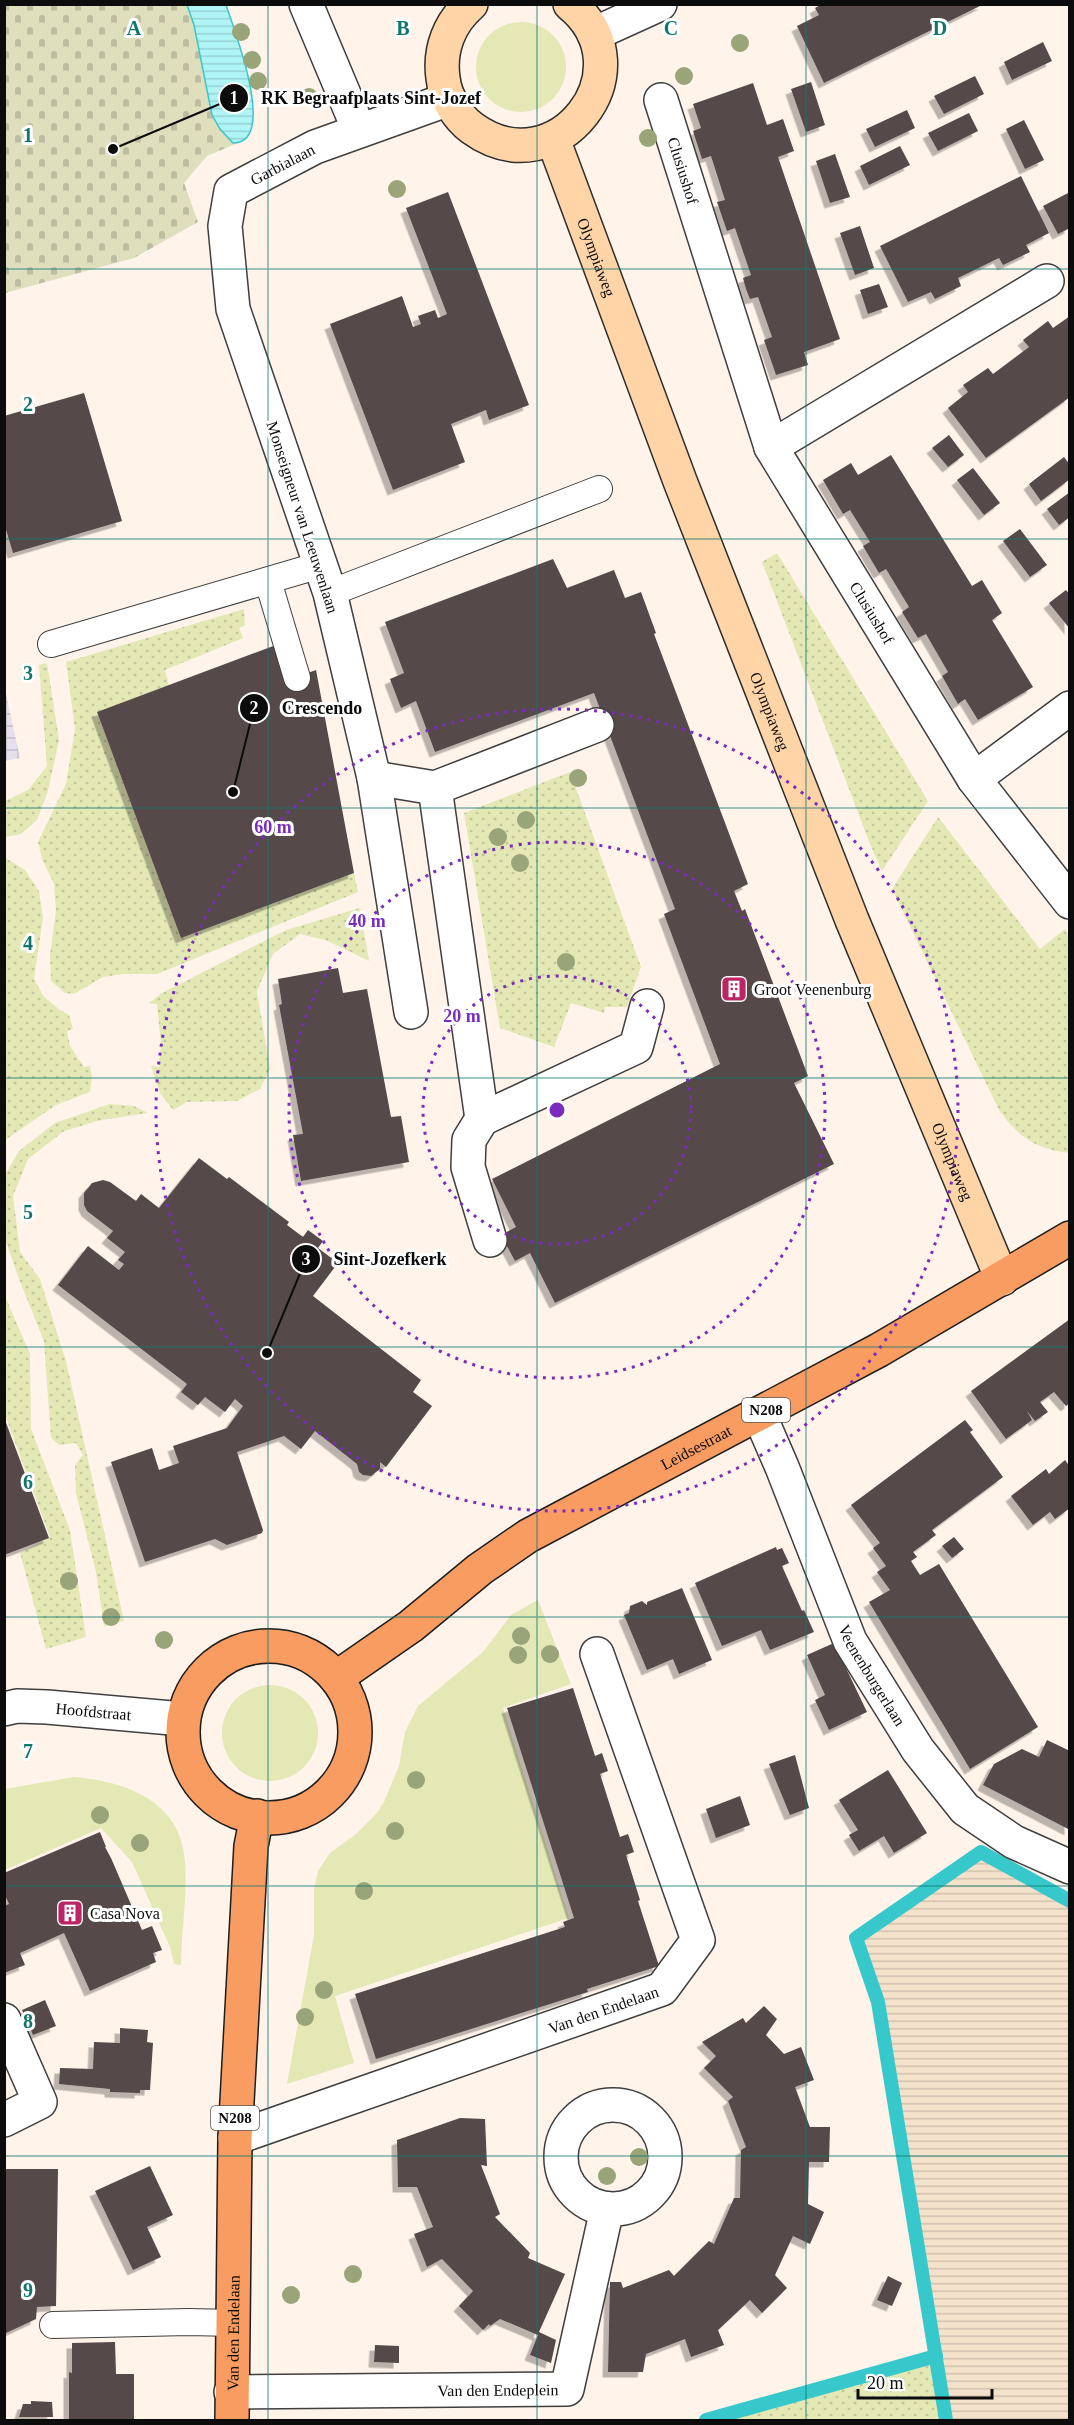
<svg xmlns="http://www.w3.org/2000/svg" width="1074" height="2425" viewBox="0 0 1074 2425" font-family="'Times New Roman',serif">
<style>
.industrial{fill:url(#industrial-grid)}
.farmland{fill:url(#farmland-rules)}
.grass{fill:url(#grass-dots)}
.cemetery{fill:url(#cemetery-stones)}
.garden{fill:#e3e8b5}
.water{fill:url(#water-rules);stroke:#37c8cc;stroke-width:1.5}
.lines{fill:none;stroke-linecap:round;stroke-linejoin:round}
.stream{stroke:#37c8cc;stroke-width:14}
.building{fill:#544848;filter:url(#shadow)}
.lane-casing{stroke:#3f3f3f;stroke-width:28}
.street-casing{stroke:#3f3f3f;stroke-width:36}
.secondary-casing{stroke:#2e2e2e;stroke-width:36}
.primary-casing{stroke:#1d1d1d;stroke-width:36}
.lane{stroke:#fff;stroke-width:26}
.street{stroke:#fff;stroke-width:33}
.secondary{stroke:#ffd4a6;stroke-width:33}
.primary{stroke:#f89c61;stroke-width:33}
.tree{fill:#99a479}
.grid{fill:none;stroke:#0f766e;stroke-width:1.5;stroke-opacity:0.55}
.ring{fill:none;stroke:#7b2cbf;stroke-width:3;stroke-dasharray:3 6}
.labels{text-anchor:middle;stroke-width:6;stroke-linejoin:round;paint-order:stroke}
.shield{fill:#fff;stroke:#555;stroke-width:1.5}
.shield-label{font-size:15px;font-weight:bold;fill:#0c0c0c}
.street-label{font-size:16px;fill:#0c0c0c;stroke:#fff}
.poi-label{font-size:16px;fill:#0c0c0c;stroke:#fff;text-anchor:start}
.grid-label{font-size:20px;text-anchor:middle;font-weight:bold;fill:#0f766e;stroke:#fff;stroke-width:6;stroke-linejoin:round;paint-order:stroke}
.centre{fill:#7b2cbf;stroke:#fff;stroke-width:3}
.ring-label{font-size:18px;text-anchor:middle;font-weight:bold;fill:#7b2cbf;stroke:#fff;stroke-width:6;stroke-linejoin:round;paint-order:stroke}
.leader{fill:none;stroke:#0c0c0c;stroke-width:2}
.callout-dot{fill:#0c0c0c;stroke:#fff;stroke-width:2}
.mark-label{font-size:18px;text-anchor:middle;font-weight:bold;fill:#fff}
.callout-label{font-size:18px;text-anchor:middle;font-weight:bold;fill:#0c0c0c;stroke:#fff;stroke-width:6;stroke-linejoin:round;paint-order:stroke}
</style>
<defs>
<pattern id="industrial-grid" width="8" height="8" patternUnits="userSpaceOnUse" patternTransform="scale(1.5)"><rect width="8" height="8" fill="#e5e0eb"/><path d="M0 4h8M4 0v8" fill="none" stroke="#c3bfc8"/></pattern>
<pattern id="farmland-rules" width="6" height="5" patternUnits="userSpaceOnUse" patternTransform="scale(1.5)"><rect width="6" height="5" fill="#f4e2cb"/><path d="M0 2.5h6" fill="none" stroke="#d0c1ad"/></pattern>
<pattern id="grass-dots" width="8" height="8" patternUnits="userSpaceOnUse" patternTransform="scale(1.5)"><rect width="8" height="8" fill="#e3e8b5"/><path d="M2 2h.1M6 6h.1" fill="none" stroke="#c2c69a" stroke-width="1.8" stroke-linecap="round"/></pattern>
<pattern id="cemetery-stones" width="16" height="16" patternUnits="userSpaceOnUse" patternTransform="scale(1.5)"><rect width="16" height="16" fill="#dfdebd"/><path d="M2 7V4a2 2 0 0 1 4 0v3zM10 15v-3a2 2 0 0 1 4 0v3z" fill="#bebda1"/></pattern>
<pattern id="water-rules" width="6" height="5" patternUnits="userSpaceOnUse" patternTransform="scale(1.5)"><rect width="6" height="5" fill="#b0f5f6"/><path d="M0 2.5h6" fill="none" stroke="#96d1d2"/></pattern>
<filter id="shadow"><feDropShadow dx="-5.5" dy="5.5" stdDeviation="0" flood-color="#0004"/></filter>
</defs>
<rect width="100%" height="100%" fill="#fff3ea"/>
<path class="industrial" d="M4 685 20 758 5 761H4Z"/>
<path class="farmland" d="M981 1852 1031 1884 1069 1904V2420H946L892 2077 878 2002 856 1938Z"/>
<g class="grass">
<path d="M777 553 928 801 882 871 870 844 762 562Z"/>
<path d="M244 609 245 625 239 628 243 638 165 670 169 685 97 712 181 937 354 873 358 892 157 974H123L103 977 74 994 65 993 51 981 50 956 56 910 54 884 42 859 38 842 66 784 75 729 66 662Z"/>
<path d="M47 663 59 740 48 791 37 820 21 834 5 837V801L28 790 47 766 39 665Z"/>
<path d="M570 772 641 967 627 1007H605L604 1013 571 1003 554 1047 500 1028 464 813Z"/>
<path d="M938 817 1040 949 1065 929 1069 936V1153C1036 1149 1018 1137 999 1110L892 889Z"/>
<path d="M4 857 25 870 39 891 43 918 34 979 44 997 60 1010 69 1015 73 1029 67 1031 70 1046 84 1067 90 1066 92 1077 90 1092 56 1105 5 1140Z"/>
<path d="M360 908 369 961 328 941 300 934 273 954 257 991 270 1069 260 1089 237 1101 187 1102 173 1110 160 1093 151 1066 159 1067 161 1044 157 1004 149 1003 162 993 286 930Z"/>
<path d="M110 1104 134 1106 148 1113 101 1120 64 1131 28 1159 13 1196 20 1252 40 1279 66 1361 124 1621 104 1626 96 1572 76 1493 75 1465 83 1455 76 1443 59 1445 51 1438 44 1341 19 1279 5 1239V1175L19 1151 55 1123Z"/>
<path d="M4 1294 30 1354 31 1429 70 1530 86 1637 46 1649 20 1553 50 1537 5 1415Z"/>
<path d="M936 2356 946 2420H706Z"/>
</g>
<path class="cemetery" d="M5 5H187L194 25 212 115 233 143H238L207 156 184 183 198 222 134 258 5 293Z"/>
<g class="garden">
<circle cx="521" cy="67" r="45"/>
<path d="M538 1600 571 1684 503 1708 569 1918 335 1996 354 2063 287 2084 314 1935V1889L318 1871 330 1853 356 1834 376 1814 384 1802 399 1766 405 1732 418 1706 483 1652 511 1615Z"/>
<circle cx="270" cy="1733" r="48"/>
<path d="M74 1777C122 1781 177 1799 184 1854 189 1889 181 1930 181 1965L174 1964 170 1947 132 1862 101 1828 5 1870V1789Z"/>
</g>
<path class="water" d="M187 5H226C233 27 279 143 233 143L220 129 212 115 194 25Z"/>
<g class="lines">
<g class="stream">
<path d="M706 2420 936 2356"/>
<path d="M946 2420 878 2002 856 1938 981 1852 1070 1901"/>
</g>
</g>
<g class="building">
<path d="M822 4H984L824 83 797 26 819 15 815 8Z"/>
<path d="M1043 42 1052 61 1012 80 1004 62Z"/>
<path d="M975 76 984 94 944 114 934 96Z"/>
<path d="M811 82 825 125 806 132 791 89Z"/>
<path d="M753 83 767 125 783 119 794 151 778 157 840 339 804 352 808 365 776 375 764 340 772 337 758 297 750 299 746 289 743 278 751 275 735 228 727 231 717 202 725 200 711 156 702 159 693 131 701 128 693 104Z"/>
<path d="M907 110 915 128 875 147 866 129Z"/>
<path d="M969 113 978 131 938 151 928 133Z"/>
<path d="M1024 120 1044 160 1025 169 1006 129Z"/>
<path d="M900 146 910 165 869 185 860 166Z"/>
<path d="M835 154 850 197 830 203 816 161Z"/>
<path d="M1021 176 1049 233 1026 245 1030 252 1003 265 999 258 958 278 961 286 935 299 931 292 908 302 880 246Z"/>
<path d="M448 192 529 405 489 420 486 410 451 424 465 462 393 490 330 324 402 296 413 327 421 324 418 316 435 310 438 318 447 314 406 208Z"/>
<path d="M1070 192V228L1058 234 1043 206Z"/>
<path d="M860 226 874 268 855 275 840 233Z"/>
<path d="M879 284 888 307 868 314 860 290Z"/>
<path d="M1070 316V397L986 458 948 408 968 392 963 385 988 368 993 374 1029 347 1023 340 1048 321 1053 328Z"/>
<path d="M84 393 122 521 13 553 4 523V416Z"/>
<path d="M949 435 964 455 948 467 932 448Z"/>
<path d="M891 455 972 586 982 580 1002 613 992 620 1033 687 978 720 965 699 958 704 942 676 948 672 926 634 918 638 902 612 909 607 886 569 879 573 863 546 870 542 850 510 843 514 823 480 851 463 858 475Z"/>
<path d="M1064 457 1070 465V479L1041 501 1029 484Z"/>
<path d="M973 468 1000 503 984 515 957 480Z"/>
<path d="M1070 492V517L1059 525 1047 509Z"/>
<path d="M1020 529 1047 565 1030 577 1003 541Z"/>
<path d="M553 559 567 588 614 570 625 598 641 592 656 633 654 634 748 884 734 891 742 911 745 909 808 1076 794 1083 834 1164 555 1303 530 1253 515 1261 501 1235 516 1227 492 1179 720 1064 664 914 675 909 594 693 435 752 416 701 401 708 390 679 404 673 385 622Z"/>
<path d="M1066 590 1070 595V629L1049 603Z"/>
<path d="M276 645 289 680 316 670 354 873 181 938 97 712Z"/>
<path d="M338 968 343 993 367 989 391 1117 401 1116 409 1162 301 1181 293 1135 303 1134 279 1005 282 1004 278 979Z"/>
<path d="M199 1158 227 1179 229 1177 289 1222 287 1225 303 1237 308 1230 323 1241 318 1248 338 1263 313 1296 421 1380 413 1392 432 1406 386 1467 380 1462V1469L371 1476 363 1475 359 1472 357 1464 315 1431 301 1449 284 1436 237 1452 263 1530 262 1533 227 1545 215 1539 145 1562 111 1462 152 1448 159 1470 179 1463 173 1446 227 1428 243 1406 235 1399 225 1412 205 1397 198 1405 181 1392 187 1384 58 1285 88 1246 119 1270 124 1264 118 1260 125 1252 107 1238 113 1231 87 1211 84 1205V1193L92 1183 103 1180 110 1182 136 1201 141 1194 159 1208Z"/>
<path d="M1070 1319V1403L1066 1406 1054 1392 1040 1402 1048 1412 1035 1421 1027 1411 1032 1420 1006 1439 971 1391Z"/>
<path d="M5 1420 49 1538 4 1555V1421Z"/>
<path d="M965 1420 973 1430 970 1432 1003 1477 932 1530 936 1535 913 1552 917 1557 911 1561 920 1575 939 1564 1038 1727 970 1769 869 1602 890 1590 877 1572 886 1566 873 1548 880 1543 851 1505Z"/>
<path d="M1065 1460 1070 1467V1508L1055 1519 1050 1512 1033 1525 1011 1496 1046 1469 1049 1474Z"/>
<path d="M954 1537 964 1549 952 1558 942 1546Z"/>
<path d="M776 1547 777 1550 782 1548 789 1563 782 1566 802 1611 804 1610 814 1632 770 1650 761 1630 722 1646 695 1583Z"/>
<path d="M682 1588 712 1660 679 1674 673 1659 647 1670 624 1615 629 1613 630 1606 642 1601 647 1605V1602Z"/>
<path d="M834 1643 867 1712 829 1730 815 1700 825 1695 807 1655Z"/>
<path d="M573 1688 595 1756 602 1753 608 1771 600 1774 620 1837 628 1834 634 1852 626 1855 640 1900 638 1901 659 1966 587 1989 588 1992 376 2059 355 1994 565 1927 563 1922 574 1918 507 1708Z"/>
<path d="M1047 1740 1070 1751V1830L983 1785 994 1764 1022 1749 1039 1757Z"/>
<path d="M795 1755 809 1808 790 1815 769 1764Z"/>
<path d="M888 1770 927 1833 894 1853 884 1836 859 1851 849 1835 858 1830 839 1800Z"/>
<path d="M740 1796 750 1825 716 1838 706 1809Z"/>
<path d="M100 1832 106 1847H105L111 1858 142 1930 152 1926 162 1950 153 1953 156 1962 90 1991 64 1933 20 1953 25 1965 4 1973V1906L9 1904 4 1893V1873Z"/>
<path d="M45 2000 56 2026 33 2035 22 2010Z"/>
<path d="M764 2006 777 2019 766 2035 784 2054 801 2047 814 2080 795 2087 810 2127H830L829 2162H809L808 2204 824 2212 810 2244 793 2236 775 2275 787 2288 762 2313 750 2300 718 2330 724 2345 691 2357 685 2339 646 2354 643 2372H608L610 2282H621L623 2288 669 2270 674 2276 709 2241 714 2244 734 2198H740L741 2150 746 2147 728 2101 733 2097 704 2068 716 2056 702 2042 743 2018 746 2023Z"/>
<path d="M120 2028 148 2030 147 2042 153 2043 150 2090H140V2093L110 2092V2089L59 2084 60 2068 93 2069 94 2042 120 2043Z"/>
<path d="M460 2118 485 2119 487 2166 481 2165 500 2214 495 2217 530 2253 528 2258 565 2274 539 2332 556 2340 551 2363 530 2355 538 2335 500 2319 490 2326 489 2324 483 2330 459 2306 473 2291 442 2259 427 2267 414 2234 433 2227 417 2187H398L397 2140Z"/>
<path d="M150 2166 173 2215 147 2227 161 2257 133 2270 95 2191Z"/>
<path d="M4 2169H58L56 2306 37 2307 36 2319 4 2334Z"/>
<path d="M888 2276 902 2283 892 2306 877 2300Z"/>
<path d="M115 2342 116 2374H134V2420H69V2372L72 2373V2343Z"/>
<path d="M375 2345 399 2346V2363L374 2362Z"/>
<path d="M31 2401 52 2402 53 2417H19L23 2404H31Z"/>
</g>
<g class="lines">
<defs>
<g id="lane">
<path d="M268 581 297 678"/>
<path d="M330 593 599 489"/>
<path d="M51 644 320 565"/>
<path d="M53 2325 189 2322 234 2323"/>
</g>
<g id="street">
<path d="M306 4 359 130"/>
<path d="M594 34 660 4"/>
<path id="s1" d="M661 100 771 447 974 779 1070 902"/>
<path d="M771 447 1047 281"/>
<path d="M374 778 435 788 597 725"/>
<path d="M974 779 1070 708"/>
<path d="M435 788 482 1119 636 1047 647 1006"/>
<path id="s2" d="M411 1012 374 778 330 593 233 309 225 226 231 191 315 147 449 99"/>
<path d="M482 1119 469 1140 468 1167 490 1240"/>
<path id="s3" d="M759 1414 782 1467 850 1641 918 1750 965 1809 1014 1842 1070 1867"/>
<path id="s4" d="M4 1709 17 1706 47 1707 183 1719"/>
<path d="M4 2020 40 2102 4 2120"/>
<circle cx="613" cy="2157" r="52"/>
<path id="s5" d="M235 2138 662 1989 698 1940 597 1654"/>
<path id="s6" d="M231 2392 567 2389 607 2209"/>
</g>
<g id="secondary">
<path d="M471 4C449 23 439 50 443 78 445 97 457 117 472 128 557 190 650 69 570 4"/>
<path id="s7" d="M553 139 680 481 852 920 1002 1279"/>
</g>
<g id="primary">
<circle cx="269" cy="1732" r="86"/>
<path id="s8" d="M336 1678 411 1626 480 1569 528 1536 879 1350 1070 1238"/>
<path id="s9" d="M232 2420 235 2138 251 1846 257 1816"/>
</g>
</defs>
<use href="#lane" class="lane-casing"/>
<use href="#street" class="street-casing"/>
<use href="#secondary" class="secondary-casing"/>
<use href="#primary" class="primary-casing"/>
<use href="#lane" class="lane"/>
<use href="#street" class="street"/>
<use href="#secondary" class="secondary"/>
<use href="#primary" class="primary"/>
</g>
<g class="tree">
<circle cx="241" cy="32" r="9"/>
<circle cx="740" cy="43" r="9"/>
<circle cx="252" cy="60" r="9"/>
<circle cx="684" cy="76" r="9"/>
<circle cx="258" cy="81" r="9"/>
<circle cx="309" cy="97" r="9"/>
<circle cx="648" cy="138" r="9"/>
<circle cx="397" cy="189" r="9"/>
<circle cx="578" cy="778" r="9"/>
<circle cx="526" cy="820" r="9"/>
<circle cx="498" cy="837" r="9"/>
<circle cx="520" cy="863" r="9"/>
<circle cx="566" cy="962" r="9"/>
<circle cx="69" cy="1581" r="9"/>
<circle cx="111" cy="1617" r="9"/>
<circle cx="521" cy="1636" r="9"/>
<circle cx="164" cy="1640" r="9"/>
<circle cx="550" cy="1654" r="9"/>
<circle cx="518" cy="1655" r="9"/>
<circle cx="416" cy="1780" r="9"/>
<circle cx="100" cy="1815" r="9"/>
<circle cx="395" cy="1831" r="9"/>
<circle cx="140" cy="1843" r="9"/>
<circle cx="364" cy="1891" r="9"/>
<circle cx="324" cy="1990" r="9"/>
<circle cx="305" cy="2017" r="9"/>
<circle cx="639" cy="2157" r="9"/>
<circle cx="607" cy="2176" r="9"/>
<circle cx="353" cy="2274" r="9"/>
<circle cx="291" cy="2295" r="9"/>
</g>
<path class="grid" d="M268 4V2420M537 4V2420M806 4V2420M4 269H1070M4 539H1070M4 808H1070M4 1078H1070M4 1347H1070M4 1617H1070M4 1886H1070M4 2156H1070"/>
<g class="ring">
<circle cx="557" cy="1110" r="134"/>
<circle cx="557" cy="1110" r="268"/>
<circle cx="557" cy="1110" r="401"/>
</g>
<defs>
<symbol id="building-square" viewBox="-11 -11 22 22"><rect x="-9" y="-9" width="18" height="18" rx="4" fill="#bb2563" stroke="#fff"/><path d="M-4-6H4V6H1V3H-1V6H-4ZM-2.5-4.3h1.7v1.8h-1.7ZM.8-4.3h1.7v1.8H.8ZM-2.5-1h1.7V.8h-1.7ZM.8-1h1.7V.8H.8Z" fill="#fff"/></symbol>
</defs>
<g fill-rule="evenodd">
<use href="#building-square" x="719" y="974" width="30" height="30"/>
<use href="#building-square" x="55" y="1898" width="30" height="30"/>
</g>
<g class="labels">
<g class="shield">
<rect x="742" y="1398" width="48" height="24" rx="4.5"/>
<rect x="211" y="2106" width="48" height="24" rx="4.5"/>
</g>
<g class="shield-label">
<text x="766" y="1415">N208</text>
<text x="235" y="2123">N208</text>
</g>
<g class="street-label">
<text dy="6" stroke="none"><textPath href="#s2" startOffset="904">Garbialaan</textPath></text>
<text dy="6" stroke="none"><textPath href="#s1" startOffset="74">Clusiushof</textPath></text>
<text dy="6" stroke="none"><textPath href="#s7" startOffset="126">Olympiaweg</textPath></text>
<text transform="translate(303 517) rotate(72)" y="6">Monseigneur van Leeuwenlaan</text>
<text dy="6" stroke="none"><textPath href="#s1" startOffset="558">Clusiushof</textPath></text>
<text dy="6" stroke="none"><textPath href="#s7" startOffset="612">Olympiaweg</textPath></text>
<text dy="6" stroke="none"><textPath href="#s7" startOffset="1098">Olympiaweg</textPath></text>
<text dy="6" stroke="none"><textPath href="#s8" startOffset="429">Leidsestraat</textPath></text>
<text dy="6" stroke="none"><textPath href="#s3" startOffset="285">Veenenburgerlaan</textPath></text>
<text dy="6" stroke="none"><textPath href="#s4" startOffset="90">Hoofdstraat</textPath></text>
<text dy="6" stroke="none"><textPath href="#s5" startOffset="390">Van den Endelaan</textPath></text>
<text dy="6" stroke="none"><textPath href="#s9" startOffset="87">Van den Endelaan</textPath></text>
<text dy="6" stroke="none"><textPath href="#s6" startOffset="267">Van den Endeplein</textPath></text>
</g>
<g class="poi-label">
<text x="754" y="995">Groot Veenenburg</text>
<text x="90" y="1919">Casa Nova</text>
</g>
</g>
<g class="grid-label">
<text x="134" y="35">A</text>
<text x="403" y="35">B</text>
<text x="671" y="35">C</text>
<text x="940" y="35">D</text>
<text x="28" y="142">1</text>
<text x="28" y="411">2</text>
<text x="28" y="680">3</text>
<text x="28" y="950">4</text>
<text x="28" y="1219">5</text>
<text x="28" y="1489">6</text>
<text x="28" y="1758">7</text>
<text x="28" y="2028">8</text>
<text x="28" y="2297">9</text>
</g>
<circle cx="557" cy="1110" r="9" class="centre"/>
<g class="ring-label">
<text x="273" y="833">60 m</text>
<text x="367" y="927">40 m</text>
<text x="462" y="1022">20 m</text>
</g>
<path class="leader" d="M113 149L234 98M233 792L254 708M267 1353L306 1259"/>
<g class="callout-dot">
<circle cx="113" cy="149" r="6"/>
<circle cx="233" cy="792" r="6"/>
<circle cx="267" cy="1353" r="6"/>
<circle cx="234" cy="98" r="15"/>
<circle cx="254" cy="708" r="15"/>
<circle cx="306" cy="1259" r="15"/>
</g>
<g class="mark-label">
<text x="234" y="104">1</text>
<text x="254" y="714">2</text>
<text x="306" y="1265">3</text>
</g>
<g class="callout-label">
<text x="371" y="104">RK Begraafplaats Sint-Jozef</text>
<text x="322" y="714">Crescendo</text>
<text x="390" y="1265">Sint-Jozefkerk</text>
</g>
<rect width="1074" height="2425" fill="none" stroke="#0c0c0c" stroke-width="12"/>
<path d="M858 2389v9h134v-9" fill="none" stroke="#0c0c0c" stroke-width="3"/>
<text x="867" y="2389" font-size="18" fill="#0c0c0c" stroke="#ffffff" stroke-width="4.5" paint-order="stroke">20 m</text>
</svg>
